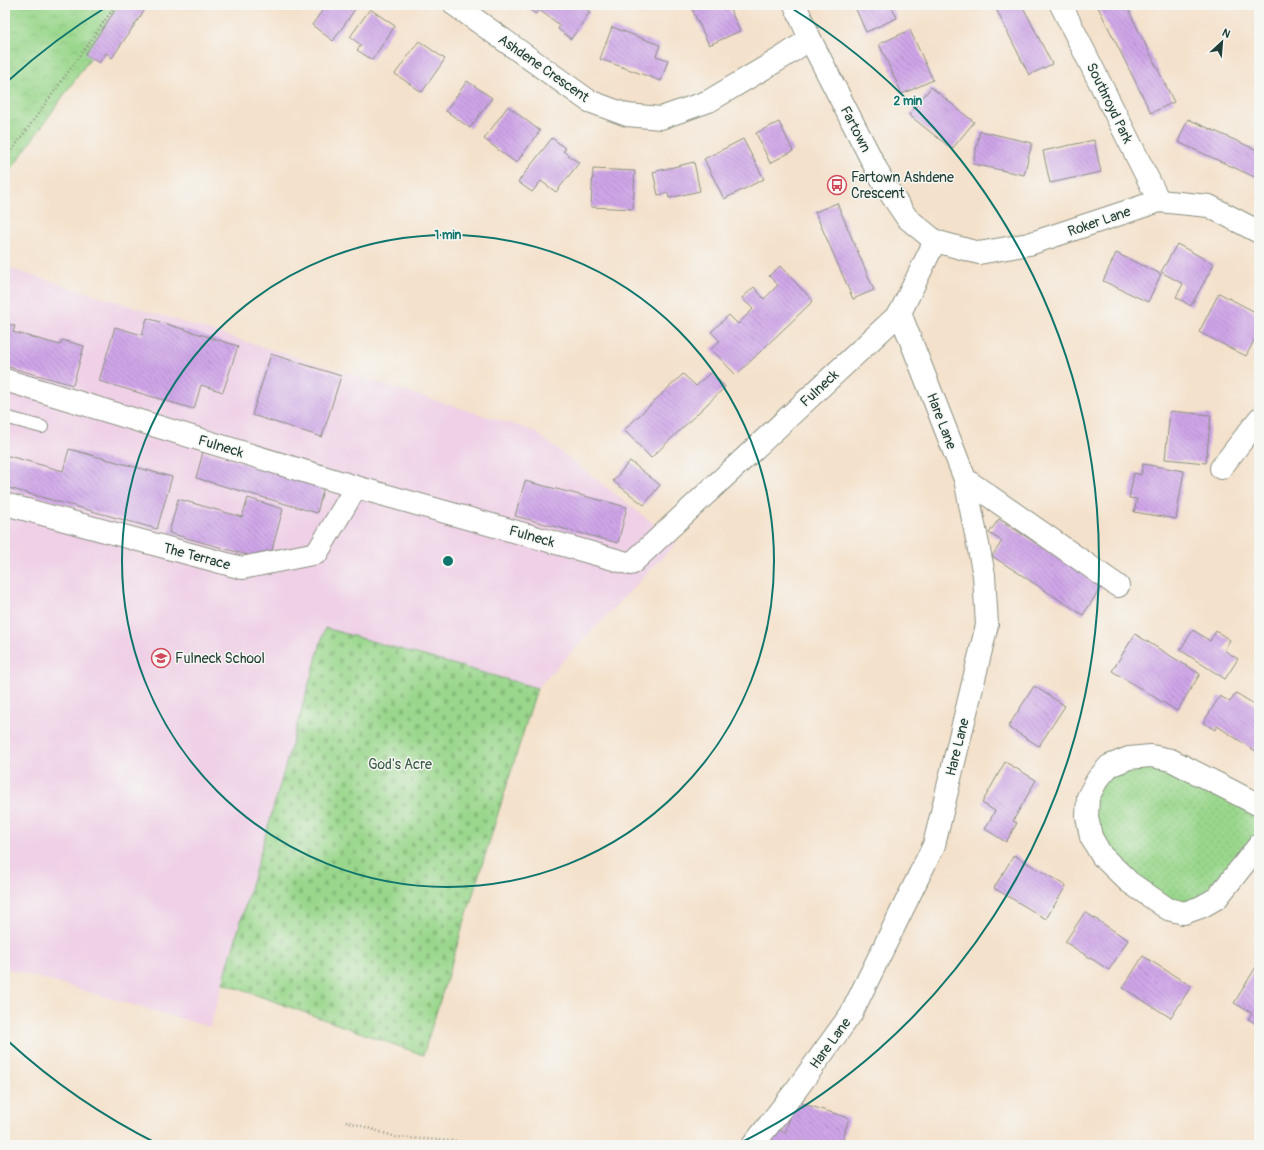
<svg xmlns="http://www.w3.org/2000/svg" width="1264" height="1150" viewBox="0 0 1264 1150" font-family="Pangolin,sans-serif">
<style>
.built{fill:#efd0e6}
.grass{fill:url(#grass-dots);stroke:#5c8a60}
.cemetery{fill:url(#cemetery-stones);stroke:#5c8a60}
.park{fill:url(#park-crowns);stroke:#5c8a60}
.building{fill:url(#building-back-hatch)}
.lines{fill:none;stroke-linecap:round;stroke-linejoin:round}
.lane-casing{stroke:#8a8f80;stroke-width:14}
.street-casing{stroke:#8a8f80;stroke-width:24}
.secondary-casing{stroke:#8a8f80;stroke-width:24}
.path{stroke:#8a8f80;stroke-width:2.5;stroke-dasharray:1 3;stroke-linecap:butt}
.lane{stroke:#fff;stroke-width:12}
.street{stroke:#fff;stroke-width:22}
.secondary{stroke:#fff;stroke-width:22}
.ring{fill:none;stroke:#0f766e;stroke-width:2}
.labels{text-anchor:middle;stroke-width:3;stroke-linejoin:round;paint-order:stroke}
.street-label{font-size:14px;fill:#1f3d34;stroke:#f6f6f2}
.poi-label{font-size:14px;fill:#1f3d34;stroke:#f6f6f2;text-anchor:start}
.park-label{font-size:14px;fill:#385c46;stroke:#f6f6f2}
.centre{fill:#0f766e;stroke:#f6f6f2;stroke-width:2}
.ring-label{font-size:12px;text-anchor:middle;font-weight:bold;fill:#0f766e;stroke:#f6f6f2;stroke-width:3;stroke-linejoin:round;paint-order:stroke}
</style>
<defs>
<pattern id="grass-dots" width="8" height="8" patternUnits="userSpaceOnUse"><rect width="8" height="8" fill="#9ad78c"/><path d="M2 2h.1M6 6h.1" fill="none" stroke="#84b979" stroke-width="1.8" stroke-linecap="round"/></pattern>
<pattern id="cemetery-stones" width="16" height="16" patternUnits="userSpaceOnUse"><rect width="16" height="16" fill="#9ad78c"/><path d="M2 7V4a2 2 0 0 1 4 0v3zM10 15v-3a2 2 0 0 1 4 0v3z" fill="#84b979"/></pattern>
<pattern id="park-crowns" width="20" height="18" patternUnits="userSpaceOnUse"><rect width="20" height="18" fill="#9ad78c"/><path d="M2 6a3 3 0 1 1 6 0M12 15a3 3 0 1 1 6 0" fill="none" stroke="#84b979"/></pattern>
<pattern id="building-back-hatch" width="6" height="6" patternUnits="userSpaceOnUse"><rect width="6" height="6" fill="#cfa5e8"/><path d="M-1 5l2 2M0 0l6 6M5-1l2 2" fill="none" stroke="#a788bd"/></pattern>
</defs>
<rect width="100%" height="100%" fill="#f6f6f2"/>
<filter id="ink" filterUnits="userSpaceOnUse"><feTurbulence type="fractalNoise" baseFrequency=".025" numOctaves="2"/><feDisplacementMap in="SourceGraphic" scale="8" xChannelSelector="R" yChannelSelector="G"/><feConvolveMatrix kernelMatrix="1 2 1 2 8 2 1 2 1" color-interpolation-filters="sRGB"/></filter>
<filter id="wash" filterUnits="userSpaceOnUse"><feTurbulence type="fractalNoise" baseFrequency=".012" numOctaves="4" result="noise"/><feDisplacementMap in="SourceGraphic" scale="16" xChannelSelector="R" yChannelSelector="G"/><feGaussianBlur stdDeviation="0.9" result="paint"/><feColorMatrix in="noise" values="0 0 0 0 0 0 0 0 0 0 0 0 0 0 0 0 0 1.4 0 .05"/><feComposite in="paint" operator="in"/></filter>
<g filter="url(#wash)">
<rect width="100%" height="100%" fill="#f4e1cb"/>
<path class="built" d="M5 267 534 431 677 542 537 688 325 628 210 1027 5 968Z"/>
<path class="grass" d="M1151 756 1259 805V845L1217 898 1184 913 1102 856 1088 797 1097 780Z"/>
<path class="cemetery" d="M325 628 537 688 423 1055 223 983Z"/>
<path class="park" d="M5 5H128L5 178Z"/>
<g id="blocks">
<g class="building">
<path d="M119 5H148L112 58 106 53 99 63 85 54Z"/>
<path d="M326 5H358L333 41 312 25Z"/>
<path d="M523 5H581L590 12 571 39 558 29 560 25 539 10 536 14Z"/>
<path d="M690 5H728L740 31 709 45Z"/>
<path d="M854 5H891L897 18 866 32Z"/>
<path d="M994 5H1022L1052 64 1029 75Z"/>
<path d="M1097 5H1126L1174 102 1151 113Z"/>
<path d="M370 9 395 26 372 60 357 50 361 45 350 37Z"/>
<path d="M612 27 660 45 656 56 668 60 661 81 600 59Z"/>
<path d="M910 30 933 80 902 94 879 44Z"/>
<path d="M419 41 445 59 422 92 395 74Z"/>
<path d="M467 81 492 98 470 128 446 111Z"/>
<path d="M931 87 974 122 952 149 909 115Z"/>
<path d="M508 106 540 131 516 163 484 139Z"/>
<path d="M1188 119 1259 151V179L1178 142Z"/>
<path d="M779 122 793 151 770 163 756 133Z"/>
<path d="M980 131 1032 143 1024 175 973 164Z"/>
<path d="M552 138 566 149 563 151 579 163 556 192 541 181 532 192 518 182Z"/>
<path d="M743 139 764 179 724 199 704 159Z"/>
<path d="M1094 140 1101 172 1050 183 1043 151Z"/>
<path d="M694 162 700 191 669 198 668 193 658 195 653 172Z"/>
<path d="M593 169 635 171 633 209 591 207Z"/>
<path d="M837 203 874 290 853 299 815 212Z"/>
<path d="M1177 244 1214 264 1191 306 1176 297 1183 284 1161 272Z"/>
<path d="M1116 253 1161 274 1148 302 1103 281Z"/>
<path d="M780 266 813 301 736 375 711 349 720 341 711 332 729 315 738 324 753 309 742 298 754 287 764 299 778 285 769 276Z"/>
<path d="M1219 293 1259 314V331L1246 356 1199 332Z"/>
<path d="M147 318 238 346 223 392 201 385 194 409 99 381 115 327 142 335Z"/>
<path d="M5 323 15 326 13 332 60 345 62 340 84 346 73 385 5 366Z"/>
<path d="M271 354 341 376 322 437 252 415Z"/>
<path d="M711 372 725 387 651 458 624 430 683 374 696 386Z"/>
<path d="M1170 411 1211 415 1206 463 1165 459Z"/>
<path d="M5 420 10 422 5 440Z"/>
<path d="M69 449 172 477 157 529 5 487V455L63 471Z"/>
<path d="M203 452 324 486 317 513 196 478Z"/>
<path d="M630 461 660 485 644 505 613 481Z"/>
<path d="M1143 464 1184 471 1176 519 1134 512 1137 499 1129 498 1134 473 1141 475Z"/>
<path d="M525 481 627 507 618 543 515 516Z"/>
<path d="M248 498 283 509 269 561 169 533 178 499 242 517Z"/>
<path d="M999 519 1102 586 1083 615 992 556 1002 541 989 533Z"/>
<path d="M1193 630 1210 641 1216 631 1230 640 1224 650 1238 659 1225 679 1180 650Z"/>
<path d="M1135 634 1200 674 1177 711 1112 671Z"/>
<path d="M1034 686 1065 706 1039 746 1008 727Z"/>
<path d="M1236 693 1259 707V748L1257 752 1217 726 1215 730 1203 723 1220 696 1230 702Z"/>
<path d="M1005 762 1036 780 1013 821 1017 823 1006 842 985 829 995 811 982 803Z"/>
<path d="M1014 855 1066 886 1046 919 994 888Z"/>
<path d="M1085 912 1128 940 1109 970 1065 942Z"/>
<path d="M1143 956 1191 986 1171 1018 1123 988Z"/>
<path d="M1259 962V1025L1248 1019 1252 1013 1234 1003Z"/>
<path d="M795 1101 849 1118 841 1145H812L800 1141 798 1145H768L778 1129 785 1133Z"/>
</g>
</g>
</g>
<g filter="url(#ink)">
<use href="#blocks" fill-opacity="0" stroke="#8a8f80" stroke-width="1"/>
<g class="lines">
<defs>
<path id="lane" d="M5 417 42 427"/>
<g id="street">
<path d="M455 5 589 101 627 115 661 118 709 101 783 57 810 39"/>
<path d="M1061 5 1159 201"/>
<path d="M5 380 356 487 631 564 900 313 935 241"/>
<path d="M1221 468 1259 419"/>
<path d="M965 479 1118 586"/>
<path d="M5 504 242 568 317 553 356 487"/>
<path d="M1259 805 1171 760 1151 756 1129 758 1109 766 1097 780 1088 797 1087 817 1091 837 1102 856 1129 882 1168 909 1184 913 1201 907 1217 898 1259 845"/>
<path d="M753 1145 796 1090 851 1014 934 845 987 625 984 575 965 479 900 313"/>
</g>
<path id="secondary" d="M795 5 810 39 884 184 907 218 935 241 979 253 1029 244 1159 201 1209 206 1259 232"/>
</defs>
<use href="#lane" class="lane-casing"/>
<use href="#street" class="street-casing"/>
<use href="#secondary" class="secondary-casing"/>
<g class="path">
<path d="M5 160 116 5"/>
<path d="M346 1121 396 1137 507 1145"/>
</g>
<use href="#lane" class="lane"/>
<use href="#street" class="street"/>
<use href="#secondary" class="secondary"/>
</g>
</g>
<g class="ring">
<circle cx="448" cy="561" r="326"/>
<path d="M158 1144A651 651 0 0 1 8 1041M8 81A651 651 0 0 1 108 6M788 6A651 651 0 0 1 738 1144"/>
</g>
<defs>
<symbol id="bus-ring" viewBox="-11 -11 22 22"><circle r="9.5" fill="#f6f6f2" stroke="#d1495b" stroke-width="1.5"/><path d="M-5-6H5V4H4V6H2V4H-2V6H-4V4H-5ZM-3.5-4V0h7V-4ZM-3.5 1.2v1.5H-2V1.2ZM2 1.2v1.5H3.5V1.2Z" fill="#d1495b"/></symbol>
<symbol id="school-ring" viewBox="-11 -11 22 22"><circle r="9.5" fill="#f6f6f2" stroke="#d1495b" stroke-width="1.5"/><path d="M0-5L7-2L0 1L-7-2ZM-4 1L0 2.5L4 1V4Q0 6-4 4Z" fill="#d1495b"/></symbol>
</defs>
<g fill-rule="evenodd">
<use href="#bus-ring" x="826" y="174" width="22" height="22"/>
<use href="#school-ring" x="150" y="647" width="22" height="22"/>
</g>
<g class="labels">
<g class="street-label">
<text transform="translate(544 68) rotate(35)" y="5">Ashdene Crescent</text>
<text transform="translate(1110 103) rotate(64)" y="5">Southroyd Park</text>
<text transform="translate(856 129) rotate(63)" y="5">Fartown</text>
<text transform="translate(1099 221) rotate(-19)" y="5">Roker Lane</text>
<text transform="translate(819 388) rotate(-43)" y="5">Fulneck</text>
<text transform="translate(942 421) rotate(69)" y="5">Hare Lane</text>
<text transform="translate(221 446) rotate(17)" y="5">Fulneck</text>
<text transform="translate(532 536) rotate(16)" y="5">Fulneck</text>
<text transform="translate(197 556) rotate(15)" y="5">The Terrace</text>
<text transform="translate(957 747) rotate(-76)" y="5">Hare Lane</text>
<text transform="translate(830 1043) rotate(-54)" y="5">Hare Lane</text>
</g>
<g class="poi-label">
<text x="851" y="182">Fartown Ashdene<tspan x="851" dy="16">Crescent</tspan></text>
<text x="175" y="663">Fulneck School</text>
</g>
<g class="park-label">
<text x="400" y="769">God's Acre</text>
</g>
</g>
<circle cx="448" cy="561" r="6" class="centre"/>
<g class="ring-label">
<text x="908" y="105">2 min</text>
<text x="448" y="239">1 min</text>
</g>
<rect width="1264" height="1150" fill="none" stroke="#f6f6f2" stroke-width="20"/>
<g transform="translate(1222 42) rotate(26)" stroke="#f6f6f2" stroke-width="3" paint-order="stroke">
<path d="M0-3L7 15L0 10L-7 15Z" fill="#1f3d34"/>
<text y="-6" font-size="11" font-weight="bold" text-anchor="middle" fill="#1f3d34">N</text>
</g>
</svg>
